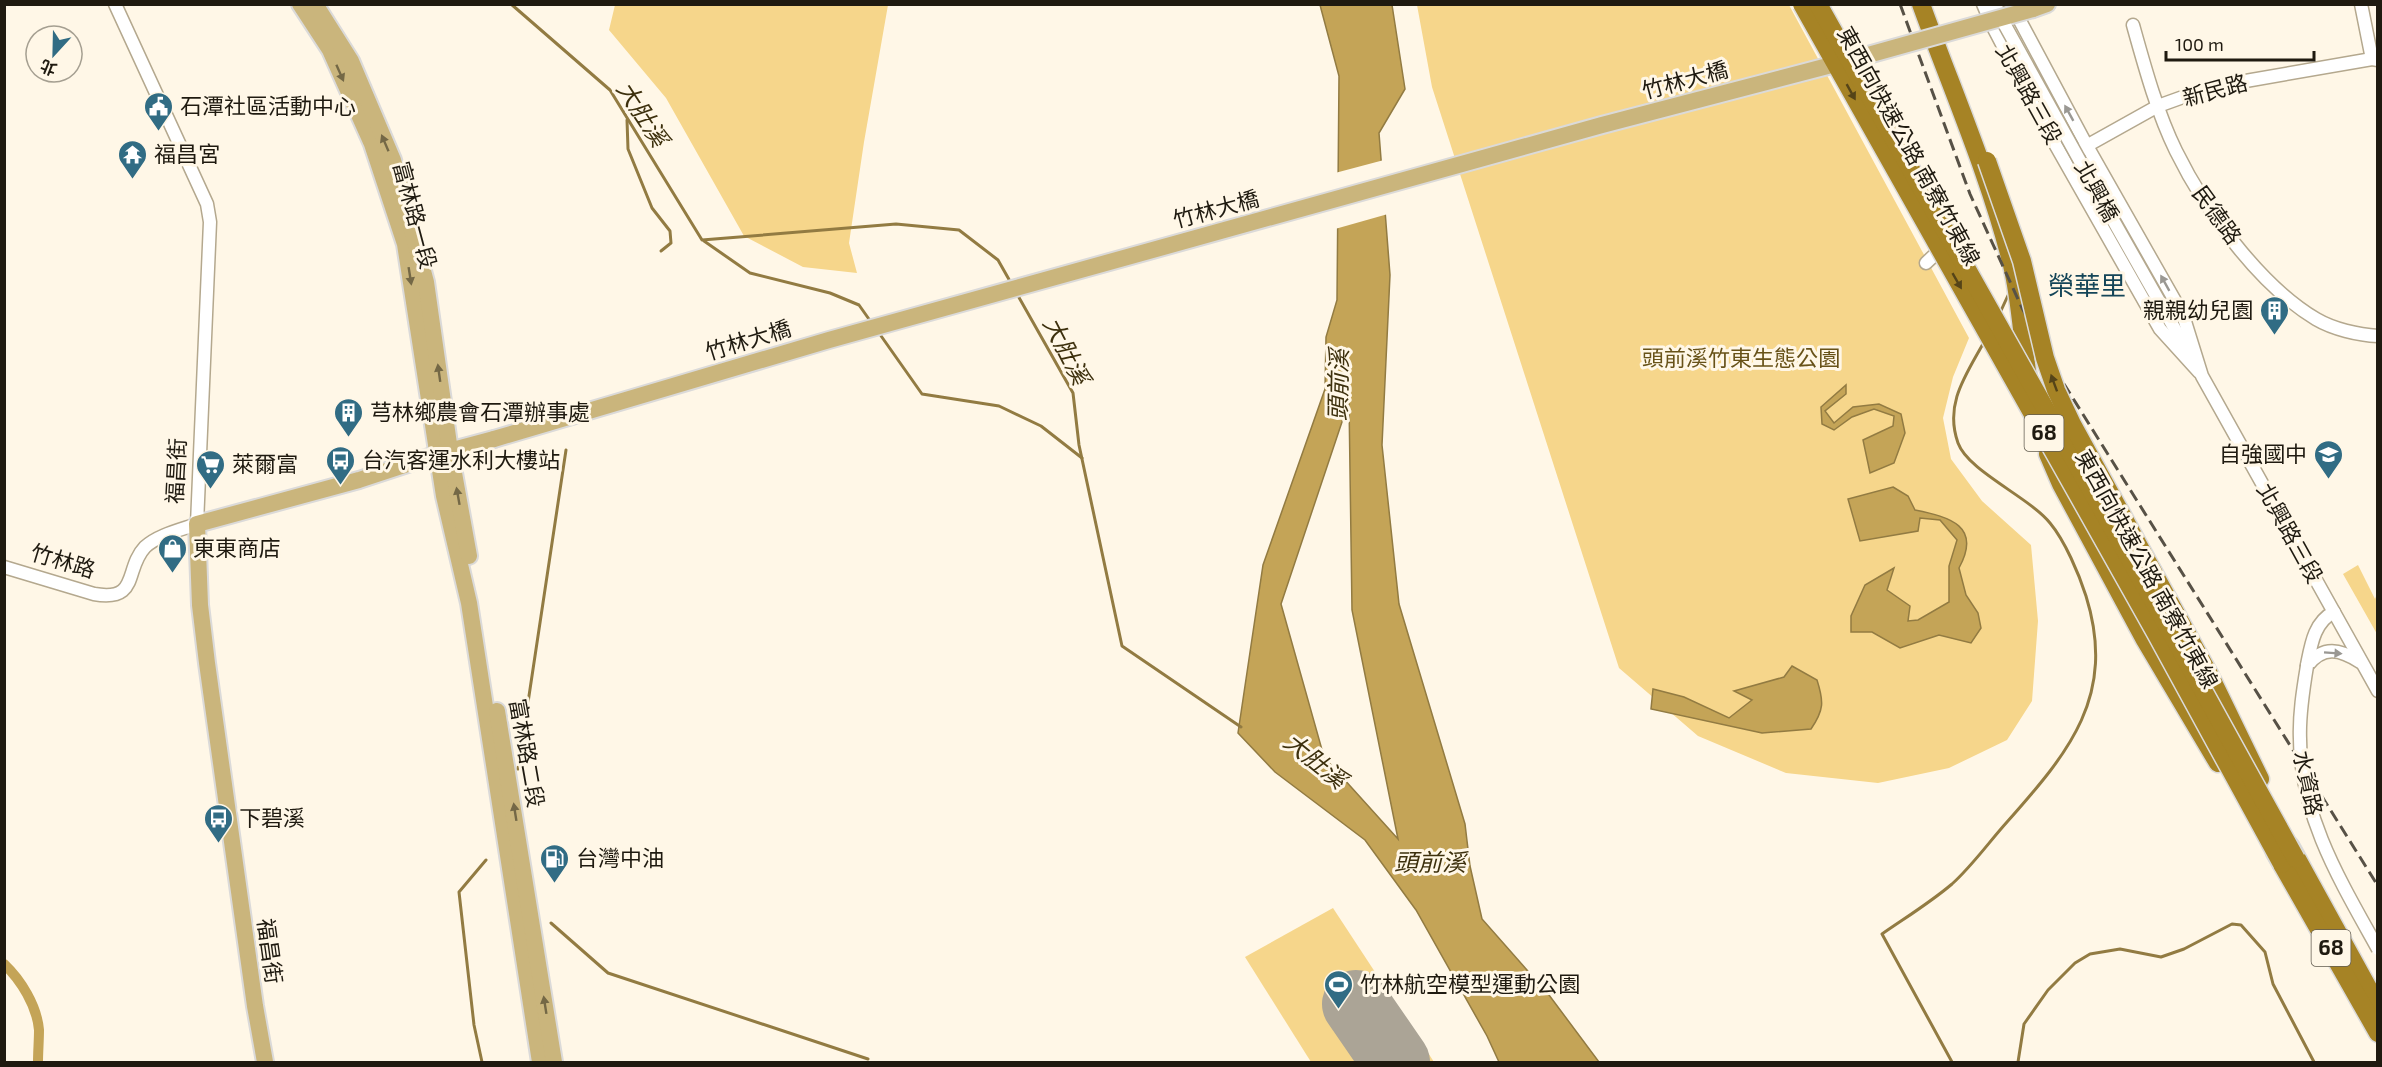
<svg xmlns="http://www.w3.org/2000/svg" width="2382" height="1067" viewBox="0 0 2382 1067" font-family="'Exo 2','Noto Sans TC',sans-serif">
<style>
.green{fill:#f6d68b}
.water{fill:#c4a457;stroke:#927b42;stroke-width:1.5;fill-rule:evenodd}
.pier{fill:#fff7e7}
.lines{fill:none;stroke-linecap:round;stroke-linejoin:round}
.stream{stroke:#927b42;stroke-width:3}
.canal{stroke:#c4a457;stroke-width:10}
.runway{stroke:#aba496;stroke-width:68}
.minor-casing{stroke:#b4a88e;stroke-width:15}
.major-casing{stroke:#dbdad9;stroke-width:20}
.highway-casing{stroke:#dbdad9;stroke-width:21}
.minor{stroke:#fff;stroke-width:12}
.major{stroke:#cab57c;stroke-width:16}
.highway{stroke:#a68325;stroke-width:18}
.rail{stroke:#575146;stroke-width:3;stroke-dasharray:12 6;stroke-linecap:butt}
.minor-bridge-casing{stroke:#b4a88e;stroke-width:15;stroke-linecap:butt}
.major-bridge-casing{stroke:#dbdad9;stroke-width:20;stroke-linecap:butt}
.highway-bridge-casing{stroke:#dbdad9;stroke-width:21;stroke-linecap:butt}
.minor-bridge{stroke:#fff;stroke-width:12}
.major-bridge{stroke:#cab57c;stroke-width:16}
.highway-bridge{stroke:#a68325;stroke-width:18}
.oneway{fill:#746846}
.oneway2{fill:#554418}
.oneway3{fill:#9a9893}
.labels{text-anchor:middle;stroke-width:6;stroke-linejoin:round;paint-order:stroke}
.shield{fill:#fff7e7;stroke:#625c50;stroke-width:1.5}
.shield-label{font-size:21px;font-weight:bold;fill:#1f1a10}
.street-label{font-size:22px;fill:#1f1a10;stroke:#fff7e7}
.poi-label{font-size:22px;fill:#1f1a10;stroke:#fff7e7;text-anchor:start}
.park-label{font-size:22px;fill:#685218;stroke:#fff7e7}
.water-label{font-size:24px;font-style:italic;fill:#3d300d;stroke:#fff7e7}
.quarter-label{font-size:26px;fill:#144558;stroke:#fff7e7}
</style>
<rect width="100%" height="100%" fill="#fff7e7"/>
<g class="green">
<path d="M615 5H888L864 142 849 243 857 273 803 267 744 236 666 98 609 30Z"/>
<path d="M1417 5H1789L1969 338 1953 377 1943 418 1951 459 1982 501 2031 545 2038 621 2032 701 2007 740 1949 768 1878 783 1786 773 1698 736 1619 668 1432 87Z"/>
<path d="M2358 565 2375 599 2377 594V634L2343 574Z"/>
<path d="M1333 908 1434 1062H1311L1245 957Z"/>
</g>
<g class="water">
<path d="M1320 5H1392L1405 89 1379 133 1390 275 1382 445 1399 604 1465 824 1470 866 1482 919 1549 995 1599 1062H1499L1487 1036 1416 910 1365 840 1275 772 1238 733 1263 565 1325 389 1326 337 1337 300 1339 76ZM1349 401 1352 610 1398 839 1324 757 1281 604Z"/>
<path d="M1846 385V394L1825 411 1834 423 1853 407 1879 404 1901 414 1905 433 1894 463 1870 473 1863 440 1893 426 1894 416 1874 409 1852 417 1834 430 1822 424 1821 407Z"/>
<path d="M1893 487 1908 496 1915 510C1950 517 1982 526 1959 568L1966 595 1978 613 1981 628 1971 643 1939 635 1900 648 1872 632H1851V616L1865 585 1894 568 1887 590 1910 606 1908 621 1918 620 1949 602V566L1957 540 1940 520 1920 518 1918 531 1860 541 1848 499Z"/>
<path d="M1792 666 1817 680C1824 702 1824 710 1811 729L1762 733 1651 709 1653 689 1684 697 1729 718 1752 700 1734 691 1784 677Z"/>
</g>
<path class="pier" d="M1384 160 1388 214 1335 229V173Z"/>
<g class="lines">
<g class="stream">
<path d="M511 4 610 90 702 240 896 224 959 230 998 260 1011 283"/>
<path d="M627 120 628 149 652 208 670 231 671 243 661 251"/>
<path d="M704 241 750 273 830 293 859 305 871 322"/>
<path d="M1017 294 1073 393 1079 445 1122 646 1241 727"/>
<path d="M1999 315 2010 291"/>
<path d="M879 333 922 394 999 406 1041 426 1082 458"/>
<path d="M518 769 566 450"/>
<path d="M551 923 608 973 868 1059"/>
<path d="M482 1062 474 1025 459 892 486 860"/>
<path d="M1952 1062 1882 934C1905 918 1931 902 1952 884 1972 866 1989 842 2007 822 2069 752 2117 696 2086 596 2079 574 2065 541 2050 523 2029 497 1968 471 1958 443 1944 404 1966 375 1984 342"/>
<path d="M2018 1062 2024 1024 2048 990 2075 963 2090 954 2120 949 2161 957 2184 949 2232 924 2241 925 2265 952 2273 984 2314 1062"/>
</g>
<path class="canal" d="M4 964C21 980 37 1006 39 1030 39 1040 38 1052 38 1062"/>
<path class="runway" d="M1356 1004 1396 1062"/>
<defs>
<g id="minor">
<path d="M1983 4 1991 23 2042 121 2160 329 2199 372"/>
<path d="M1995 4 2001 18"/>
<path d="M2011 4 2087 146 2183 315 2202 376 2378 691"/>
<path d="M2361 4 2372 59"/>
<path d="M2133 25C2145 68 2157 112 2176 151 2205 210 2259 285 2316 319 2333 329 2358 335 2378 336"/>
<path d="M2081 149 2158 106 2183 97 2234 83 2372 59 2378 60"/>
<path d="M2096 190 2189 354"/>
<path d="M1926 263 1944 246"/>
<path d="M4 567 94 594C140 602 124 569 145 547 158 535 180 530 197 524L210 222 207 204 115 4"/>
<path d="M2307 665C2311 645 2314 622 2334 612"/>
<path d="M2307 666C2323 645 2340 649 2360 662"/>
</g>
<g id="major">
<path d="M300 4 330 50 372 144 405 244 444 496 469 603 540 1062"/>
<path d="M315 4 351 61 393 160 426 282 450 451 469 556"/>
<path d="M2033 9 2047 4"/>
<path d="M497 711 554 1062"/>
<path d="M265 1062 255 1006 207 663 200 605 197 524 359 480 438 454 494 439"/>
</g>
<g id="highway">
<path d="M1921 4C1952 90 1990 176 2012 265 2021 302 2022 340 2028 378"/>
<path d="M2048 454 2061 484 2145 640 2218 763"/>
<path d="M2210 676 2260 779"/>
<path d="M2290 846 2378 1006"/>
<path d="M2275 852 2378 1033"/>
</g>
</defs>
<use href="#minor" class="minor-casing"/>
<use href="#major" class="major-casing"/>
<use href="#highway" class="highway-casing"/>
<use href="#minor" class="minor"/>
<use href="#major" class="major"/>
<use href="#highway" class="highway"/>
<path class="rail" d="M1900 4 1970 194 2022 308 2064 384 2378 886"/>
<defs>
<g id="minor-bridge">
<path d="M2001 18 2096 190"/>
<path d="M2307 666C2303 690 2299 715 2300 739 2300 816 2342 884 2378 949"/>
</g>
<path id="major-bridge" d="M494 439 829 340 1602 125 1843 62 2033 9"/>
<g id="highway-bridge">
<path d="M1802 4 2156 633 2282 864"/>
<path d="M1818 4 2168 627 2296 859"/>
<path d="M1987 161 2022 261 2045 358 2056 390 2072 424 2210 676"/>
</g>
</defs>
<use href="#minor-bridge" class="minor-bridge-casing"/>
<use href="#major-bridge" class="major-bridge-casing"/>
<use href="#highway-bridge" class="highway-bridge-casing"/>
<use href="#minor-bridge" class="minor-bridge"/>
<use href="#major-bridge" class="major-bridge"/>
<use href="#highway-bridge" class="highway-bridge"/>
</g>
<defs><path id="oneway-solid" d="M-6-.8H1V-3.2L6.5 0L1 3.2V.8H-6Z" transform="scale(1.5)"/></defs>
<g class="oneway">
<use href="#oneway-solid" transform="translate(340 73) rotate(66)"/>
<use href="#oneway-solid" transform="translate(385 143) rotate(-113)"/>
<use href="#oneway-solid" transform="translate(410 276) rotate(81)"/>
<use href="#oneway-solid" transform="translate(439 373) rotate(-98)"/>
<use href="#oneway-solid" transform="translate(458 496) rotate(-100)"/>
<use href="#oneway-solid" transform="translate(515 812) rotate(-99)"/>
<use href="#oneway-solid" transform="translate(545 1005) rotate(-99)"/>
</g>
<g class="oneway2">
<use href="#oneway-solid" transform="translate(1851 92) rotate(61)"/>
<use href="#oneway-solid" transform="translate(1957 281) rotate(60)"/>
<use href="#oneway-solid" transform="translate(2054 383) rotate(-110)"/>
</g>
<g class="oneway3">
<use href="#oneway-solid" transform="translate(2069 113) rotate(-119)"/>
<use href="#oneway-solid" transform="translate(2165 283) rotate(-119)"/>
<use href="#oneway-solid" transform="translate(2333 653) rotate(4)"/>
</g>
<defs>
<symbol id="civic-pin" viewBox="-11 -11 22 30"><path d="M0 17L-7.5 6A9.5 9.5 0 1 1 7.5 6Z" fill="#316c84" stroke="#fff7e7"/><path d="M-.6-6.5H3V-4.5H.6V-3L4-1V1h2V6H-6V1h2V-1L-.6-3ZM-1.2 2.5V6h2.4V2.5Z" fill="#fff"/></symbol>
<symbol id="temple-pin" viewBox="-11 -11 22 30"><path d="M0 17L-7.5 6A9.5 9.5 0 1 1 7.5 6Z" fill="#316c84" stroke="#fff7e7"/><path d="M0-6L5-2H3V0L6.5 2.5H4V6H1.5V3h-3V6H-4V2.5H-6.5L-3 0V-2H-5Z" fill="#fff"/></symbol>
<symbol id="building-pin" viewBox="-11 -11 22 30"><path d="M0 17L-7.5 6A9.5 9.5 0 1 1 7.5 6Z" fill="#316c84" stroke="#fff7e7"/><path d="M-4-6H4V6H1V3H-1V6H-4ZM-2.5-4.3h1.7v1.8h-1.7ZM.8-4.3h1.7v1.8H.8ZM-2.5-1h1.7V.8h-1.7ZM.8-1h1.7V.8H.8Z" fill="#fff"/></symbol>
<symbol id="school-pin" viewBox="-11 -11 22 30"><path d="M0 17L-7.5 6A9.5 9.5 0 1 1 7.5 6Z" fill="#316c84" stroke="#fff7e7"/><path d="M0-5L7-2L0 1L-7-2ZM-4 1L0 2.5L4 1V4Q0 6-4 4Z" fill="#fff"/></symbol>
<symbol id="bus-pin" viewBox="-11 -11 22 30"><path d="M0 17L-7.5 6A9.5 9.5 0 1 1 7.5 6Z" fill="#316c84" stroke="#fff7e7"/><path d="M-5-6H5V4H4V6H2V4H-2V6H-4V4H-5ZM-3.5-4V0h7V-4ZM-3.5 1.2v1.5H-2V1.2ZM2 1.2v1.5H3.5V1.2Z" fill="#fff"/></symbol>
<symbol id="supermarket-pin" viewBox="-11 -11 22 30"><path d="M0 17L-7.5 6A9.5 9.5 0 1 1 7.5 6Z" fill="#316c84" stroke="#fff7e7"/><path d="M-6-5.5h2.5l.6 2H6L4.5 2H-2.5L-4.4-4H-6ZM-1.5 3.2a1.3 1.3 0 1 0 .1 0ZM3 3.2a1.3 1.3 0 1 0 .1 0Z" fill="#fff"/></symbol>
<symbol id="shop-pin" viewBox="-11 -11 22 30"><path d="M0 17L-7.5 6A9.5 9.5 0 1 1 7.5 6Z" fill="#316c84" stroke="#fff7e7"/><path d="M-5-2.5h2.3a2.7 3.5 0 0 1 5.4 0H5L5.5 6h-11ZM-1.5-2.5h3a1.5 2.3 0 0 0-3 0Z" fill="#fff"/></symbol>
<symbol id="fuel-pin" viewBox="-11 -11 22 30"><path d="M0 17L-7.5 6A9.5 9.5 0 1 1 7.5 6Z" fill="#316c84" stroke="#fff7e7"/><path d="M-5.5-6h7V0h2V4h1.3V-2.5L3-4.5l.8-.8L6-3V5H2.5V1h-1V6h-7ZM-4.2-4.7v3.2H.2V-4.7Z" fill="#fff"/></symbol>
<symbol id="stadium-pin" viewBox="-11 -11 22 30"><path d="M0 17L-7.5 6A9.5 9.5 0 1 1 7.5 6Z" fill="#316c84" stroke="#fff7e7"/><path d="M0-5a6.5 5 0 1 0 0 10a6.5 5 0 1 0 0-10ZM-3.5-1.8h7v3.6h-7Z" fill="#fff"/></symbol>
</defs>
<g fill-rule="evenodd">
<use href="#civic-pin" x="142" y="90" width="33" height="45"/>
<use href="#temple-pin" x="116" y="138" width="33" height="45"/>
<use href="#building-pin" x="2258" y="294" width="33" height="45"/>
<use href="#building-pin" x="332" y="396" width="33" height="45"/>
<use href="#school-pin" x="2312" y="438" width="33" height="45"/>
<use href="#bus-pin" x="324" y="444" width="33" height="45"/>
<use href="#supermarket-pin" x="194" y="448" width="33" height="45"/>
<use href="#shop-pin" x="156" y="532" width="33" height="45"/>
<use href="#bus-pin" x="202" y="802" width="33" height="45"/>
<use href="#fuel-pin" x="538" y="842" width="33" height="45"/>
<use href="#stadium-pin" x="1322" y="968" width="33" height="45"/>
</g>
<g class="labels">
<g class="shield">
<rect x="2024.5" y="415" width="39" height="36" rx="4.5"/>
<rect x="2311.5" y="930" width="39" height="36" rx="4.5"/>
</g>
<g class="shield-label">
<text x="2044" y="440">68</text>
<text x="2331" y="955">68</text>
</g>
<g class="street-label">
<text transform="translate(1685 80) rotate(-15)" y="8">竹林大橋</text>
<text transform="translate(2215 90) rotate(-15)" y="8">新民路</text>
<text transform="translate(2029 94) rotate(61)" y="8">北興路三段</text>
<text transform="translate(1909 146) rotate(61)" y="8">東西向快速公路 南寮竹東線</text>
<text transform="translate(2097 191) rotate(61)" y="8">北興橋</text>
<text transform="translate(1216 209) rotate(-15)" y="8">竹林大橋</text>
<text transform="translate(415 215) rotate(75)" y="8">富林路一段</text>
<text transform="translate(2217 215) rotate(54)" y="8">民德路</text>
<text transform="translate(748 340) rotate(-17)" y="8">竹林大橋</text>
<text transform="translate(176 471) rotate(-87)" y="8">福昌街</text>
<text transform="translate(2290 533) rotate(61)" y="8">北興路三段</text>
<text transform="translate(63 561) rotate(17)" y="8">竹林路</text>
<text transform="translate(2147 569) rotate(61)" y="8">東西向快速公路 南寮竹東線</text>
<text transform="translate(527 753) rotate(80)" y="8">富林路二段</text>
<text transform="translate(2308 783) rotate(78)" y="8">水資路</text>
<text transform="translate(270 951) rotate(82)" y="8">福昌街</text>
</g>
<g class="poi-label">
<text x="180" y="114">石潭社區活動中心</text>
<text x="154" y="162">福昌宮</text>
<text x="2253" y="318" text-anchor="end">親親幼兒園</text>
<text x="370" y="420">芎林鄉農會石潭辦事處</text>
<text x="2307" y="462" text-anchor="end">自強國中</text>
<text x="362" y="468">台汽客運水利大樓站</text>
<text x="232" y="472">萊爾富</text>
<text x="193" y="556">東東商店</text>
<text x="239" y="826">下碧溪</text>
<text x="576" y="866">台灣中油</text>
<text x="1360" y="992">竹林航空模型運動公園</text>
</g>
<g class="park-label">
<text x="1741" y="366">頭前溪竹東生態公園</text>
</g>
<g class="water-label">
<text transform="translate(642 114) rotate(57)" y="8">大肚溪</text>
<text transform="translate(1066 351) rotate(63)" y="8">大肚溪</text>
<text transform="translate(1339 385) rotate(-89)" y="8">頭前溪</text>
<text transform="translate(1315 761) rotate(39)" y="8">大肚溪</text>
<text x="1430" y="871">頭前溪</text>
</g>
<g class="quarter-label">
<text x="2087" y="295">榮華里</text>
</g>
</g>
<rect width="2382" height="1067" fill="none" stroke="#1f1a10" stroke-width="12"/>
<g transform="translate(54 54) rotate(202)"><circle r="28" fill="#fff7e7" stroke="#a59f91" stroke-width="1.5"/>
<path d="M0-4.5L10 22L0 15L-10 22Z" fill="#316c84"/>
<text y="-9" font-size="16" font-weight="bold" text-anchor="middle" fill="#1f1a10">北</text>
</g>
<path d="M2166 51v9h148v-9" fill="none" stroke="#1f1a10" stroke-width="3"/>
<text x="2175" y="51" font-size="18" fill="#1f1a10" stroke="#fff7e7" stroke-width="4.5" paint-order="stroke">100 m</text>
</svg>
